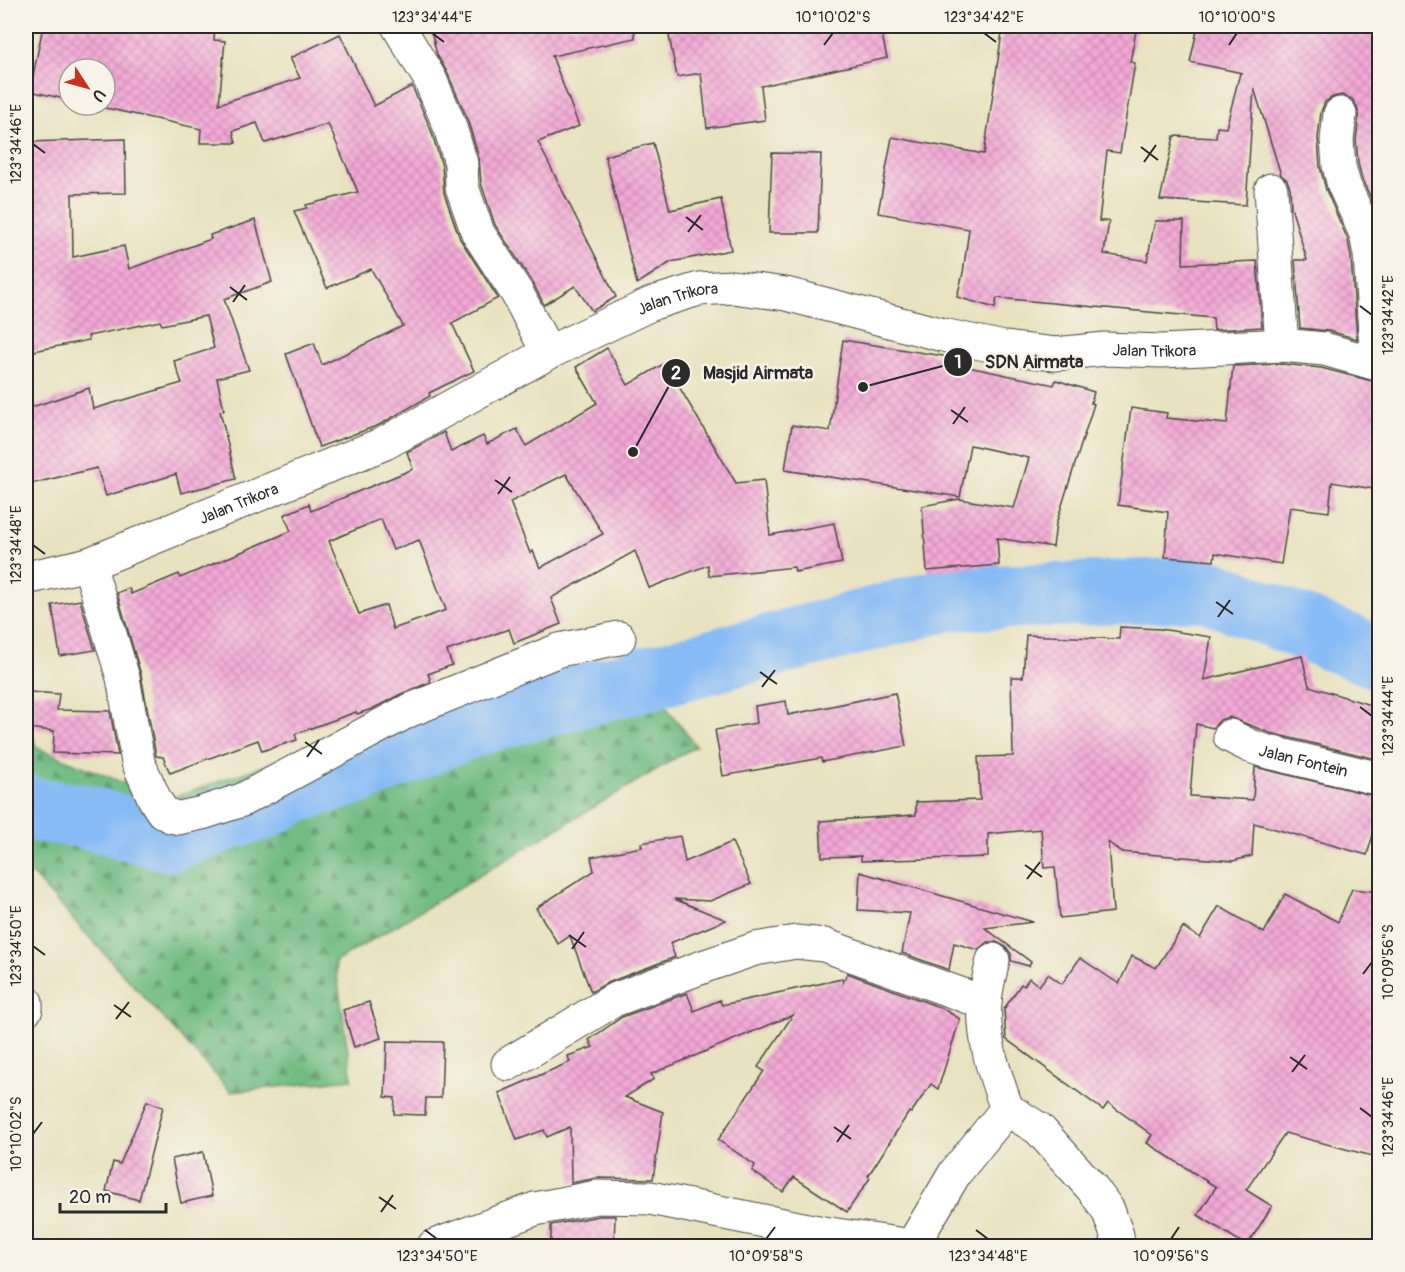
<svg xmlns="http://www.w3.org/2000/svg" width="1405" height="1272" viewBox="0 0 1405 1272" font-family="Pangolin,sans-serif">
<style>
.forest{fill:url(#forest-firs);stroke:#4e7458;stroke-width:1.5}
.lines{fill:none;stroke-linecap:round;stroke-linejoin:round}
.river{stroke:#87bbf5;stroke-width:64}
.building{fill:url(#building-cross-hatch);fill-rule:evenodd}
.minor-casing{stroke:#474641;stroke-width:35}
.minor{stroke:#fff;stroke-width:33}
.ticks{fill:none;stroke:#2b2b2b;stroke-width:2}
.labels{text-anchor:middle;stroke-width:5;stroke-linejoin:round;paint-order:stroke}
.street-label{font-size:16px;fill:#2b2b2b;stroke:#f7f3e8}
.leader{fill:none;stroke:#2b2b2b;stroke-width:2}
.callout-dot{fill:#2b2b2b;stroke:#f7f3e8;stroke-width:2}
.mark-label{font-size:18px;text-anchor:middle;font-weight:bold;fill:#fff}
.callout-label{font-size:18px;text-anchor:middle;font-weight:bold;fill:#2b2b2b;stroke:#f7f3e8;stroke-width:5;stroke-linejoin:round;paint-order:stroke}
.neatline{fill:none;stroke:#2b2b2b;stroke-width:2}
.ticks-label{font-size:15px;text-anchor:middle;fill:#2b2b2b}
</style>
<defs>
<pattern id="forest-firs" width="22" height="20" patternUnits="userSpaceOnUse" patternTransform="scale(1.5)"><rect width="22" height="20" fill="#72bc84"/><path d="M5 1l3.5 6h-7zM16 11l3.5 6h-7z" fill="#5e996c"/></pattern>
<pattern id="building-cross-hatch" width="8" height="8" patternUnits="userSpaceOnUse" patternTransform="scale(1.5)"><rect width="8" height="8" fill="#f4a9d7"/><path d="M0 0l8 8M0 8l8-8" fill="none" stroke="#c68aaf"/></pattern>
</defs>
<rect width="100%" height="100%" fill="#f7f3e8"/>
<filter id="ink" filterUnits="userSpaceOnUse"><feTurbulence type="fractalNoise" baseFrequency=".0167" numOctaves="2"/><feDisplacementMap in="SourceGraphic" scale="12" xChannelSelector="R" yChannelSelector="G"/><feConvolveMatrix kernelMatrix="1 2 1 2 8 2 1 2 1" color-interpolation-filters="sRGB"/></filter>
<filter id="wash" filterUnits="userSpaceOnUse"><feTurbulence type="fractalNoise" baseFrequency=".008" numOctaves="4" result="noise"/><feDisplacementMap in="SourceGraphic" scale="24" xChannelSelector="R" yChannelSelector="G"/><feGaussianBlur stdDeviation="1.35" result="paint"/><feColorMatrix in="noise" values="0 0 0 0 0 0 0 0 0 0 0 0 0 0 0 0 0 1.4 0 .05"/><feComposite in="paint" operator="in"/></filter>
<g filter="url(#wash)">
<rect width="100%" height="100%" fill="#e8e2c0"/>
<path class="forest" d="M660 699 696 746 335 962 352 1079 231 1092 26 868V721L37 748 166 800 447 701Z"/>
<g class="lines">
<path class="river" d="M26 806 29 809 83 816 170 840 229 818 263 808 292 792 362 771 475 724 947 599 1204 589 1380 658"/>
</g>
<g id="blocks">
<g class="building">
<path d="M43 26H215L214 40 225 41 219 104 300 78 290 58 340 34 374 106 412 86 431 130 442 166 444 193 460 239 498 298 452 323 474 371 429 393 430 396 379 425 319 447 286 354 314 343 322 365 403 326 371 269 327 288 294 211 307 208 306 205 358 192 328 124 265 143 257 123 233 131 236 143H200L201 129 92 105H105V69H69V100L30 91Z"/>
<path d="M430 26H634L635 38 552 56 579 126 538 142 616 297 592 311 575 286 544 305 533 283 495 225 481 183 479 158 467 118 447 72 437 55Z"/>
<path d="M667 26H880L887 58 761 86 765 120 707 128 701 73 677 77Z"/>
<path d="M1003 26H1137L1130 62 1135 63 1120 153 1107 151 1099 221H1109L1104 254 1147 261 1155 221H1184L1183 264 1257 261 1262 327 1214 330 1213 318 997 298 995 308 957 297 963 273 969 229 878 213 892 137 984 154Z"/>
<path d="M1198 26H1380V218L1362 179 1358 163 1356 140 1359 116 1357 107 1352 99 1342 95 1333 97 1325 102 1321 112 1318 138 1320 167 1326 190 1348 240 1351 257 1357 339 1329 331 1300 328 1295 260H1307L1291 207 1290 188 1287 180 1281 175 1254 88 1246 205 1160 200 1174 136 1216 138 1217 127 1226 128 1240 73H1242L1190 62Z"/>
<path d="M125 139 126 193 72 194 73 257 124 246 129 269 211 239 210 235 255 220 272 282 224 299 249 370 217 378 224 410 220 411 236 479 181 493 176 474 106 496 97 468 26 485V409L89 388 93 409 182 383 174 361 214 348 206 316 162 325 160 321 88 336 89 340 34 351 26 307V265L30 264 28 142Z"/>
<path d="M653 143 670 210 721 199 731 250 671 262 637 284 605 156Z"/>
<path d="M772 153 821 154 818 233H769Z"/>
<path d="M843 340 956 358 954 364 1054 385 1056 380 1094 392 1091 403 1094 404 1056 524 1053 547 997 538 999 565 927 571 922 506 959 499 1014 508 1029 458 970 445 960 497 785 470 792 425 830 431Z"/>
<path d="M607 348 628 385 665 363 736 483 764 480 770 535 834 523 842 563 795 572 794 567 709 576 708 565 649 588 635 551 551 598 561 624 514 643 509 629 447 651 452 665 428 674 431 682 401 694 372 709 357 714 356 712 295 734 297 740 262 751 258 740 170 773 163 757 156 756 141 675 117 593 129 588 131 594 179 574 180 578 291 531 284 515 309 504 311 511 413 469 407 452 444 432 451 452 483 436 487 444 517 429 526 446 597 403 576 367ZM566 474 603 534 540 568 533 551 530 553 510 502ZM381 519 393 550 419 540 446 610 393 629 386 605 359 614 329 541Z"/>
<path d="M1282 364 1321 368 1380 383V490L1332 482 1329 512 1290 507 1281 564 1215 553 1214 561 1165 557 1168 512 1118 505 1131 408 1167 413 1166 418 1227 424 1233 366Z"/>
<path d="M80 600 95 650 60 656 52 605Z"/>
<path d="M1120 627 1160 629 1211 637 1204 680 1302 656 1309 686 1380 708V760L1270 733 1229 717 1220 720 1213 728 1196 724 1190 796 1253 800 1255 767 1380 797V811L1367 855 1254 823 1252 856 1233 861 1121 852 1108 842 1113 912 1060 918 1055 867 1044 868 1041 829 988 834V857L861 861V856L822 857 820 821 916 815V802L980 800 978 757 1013 756 1011 677H1023L1026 635 1119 639Z"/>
<path d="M29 692 59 694 57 710 110 711 118 755 53 753 54 731 26 728Z"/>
<path d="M895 693 906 746 822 762 821 758 723 776 715 730 757 723 755 706 786 701 788 715Z"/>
<path d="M680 836 685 862 732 842 751 884 710 901 674 899 726 920 670 943 675 957 607 983 591 992 570 936 558 944 536 908 594 871 591 857 642 847 641 843Z"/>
<path d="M860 872 1033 922 985 928 1031 962 1029 966 1011 961V954L1006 947 996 942H987L978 950 954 943 949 970 902 953 910 913 858 910Z"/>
<path d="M1352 889 1380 892V1158L1285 1133 1246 1190 1272 1206 1247 1246 1198 1215 1216 1187 1147 1143 1152 1135 1108 1103 1103 1110 1006 1039 1004 1009 1021 984 1024 986 1029 978 1039 986 1048 974 1062 984 1080 958 1119 984 1132 956 1156 968 1183 927 1200 938 1219 906 1264 933 1285 894 1338 922Z"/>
<path d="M847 973 942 1008 960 1019 938 1089 931 1084 911 1113 909 1112 868 1176 870 1178 847 1212 794 1177 783 1192 752 1171 755 1165 718 1140 764 1071 758 1067 793 1015 651 1074 654 1079 625 1097 663 1112 653 1179 597 1178 571 1183 570 1127 547 1137 544 1130 517 1140 499 1093 570 1062 568 1056 593 1047 589 1040 622 1017 687 993 694 1011 720 1000 722 1005 842 979 843 983Z"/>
<path d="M369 1002 381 1038 354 1047 343 1010Z"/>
<path d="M387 1041 443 1042 441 1098H426L425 1115 394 1114 395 1098 385 1097Z"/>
<path d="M147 1101 163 1107 139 1200 106 1191 113 1162 120 1164Z"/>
<path d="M203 1152 212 1196 181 1203 172 1159Z"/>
<path d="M599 1216H615L614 1246H551V1225Z"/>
</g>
</g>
</g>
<g filter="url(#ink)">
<use href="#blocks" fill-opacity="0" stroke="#474641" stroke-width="1.5"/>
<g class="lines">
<defs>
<g id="minor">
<path d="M398 26 430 79 449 124 461 163 462 187 478 233 517 293 548 353"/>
<path d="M1340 114 1337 140 1339 166 1344 185 1366 234 1370 255 1377 364"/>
<path d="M1271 190 1282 345"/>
<path d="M89 564 123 678 138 762 155 800 162 811 170 816 179 818 202 813 242 800 408 711 559 650 619 638"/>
<path id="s1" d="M26 578 89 564 385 443 548 353 653 303 699 289 732 287 786 294 943 335 1004 348 1055 354 1105 349 1162 351 1282 345 1324 349 1380 365"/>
<path id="s2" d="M1230 736 1250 746 1265 751 1380 779"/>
<path d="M26 1009V1002"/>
<path d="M508 1064 614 1000 705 966 755 949 796 942 824 945 985 1003"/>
<path d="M1007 1109 1039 1129 1092 1188 1108 1210 1117 1235 1118 1246"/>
<path d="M434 1246 535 1209 597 1197 650 1198 823 1233 913 1246"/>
<path d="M912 1246 955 1173 1007 1109C995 1075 982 1040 985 1002 986 988 990 974 993 960"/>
</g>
</defs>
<use href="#minor" class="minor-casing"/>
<use href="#minor" class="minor"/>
</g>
</g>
<path class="ticks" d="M432 33 444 42M984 33 996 42M824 45 833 33M1229 45 1237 33M33 144 45 153M1141 147 1158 160M1144 162 1156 145M686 217 703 230M688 232 701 215M230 287 247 300M233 302 245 285M1360 306 1372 315M951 410 968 422M953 424 965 407M495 480 512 492M498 494 510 477M33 545 45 554M1216 602 1233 614M1218 617 1230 600M760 672 777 684M762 687 775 670M1360 707 1372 716M305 742 322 754M307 757 319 740M1025 865 1042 877M1027 879 1040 862M569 935 586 947M33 946 45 955M572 949 584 932M1363 974 1372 962M114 1005 131 1017M116 1019 129 1002M1290 1057 1307 1069M1292 1072 1305 1055M1360 1108 1372 1117M834 1127 851 1139M33 1134 42 1122M837 1142 849 1125M379 1197 396 1209M381 1212 393 1195M425 1230 437 1239M976 1230 988 1239M766 1239 775 1227M1171 1239 1179 1227"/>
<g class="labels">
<g class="street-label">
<text dy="6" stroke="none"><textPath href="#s1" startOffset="712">Jalan Trikora</textPath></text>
<text dy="6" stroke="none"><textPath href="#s1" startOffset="1198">Jalan Trikora</textPath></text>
<text dy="6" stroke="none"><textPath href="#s1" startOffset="226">Jalan Trikora</textPath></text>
<text dy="6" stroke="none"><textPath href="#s2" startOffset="78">Jalan Fontein</textPath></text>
</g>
</g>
<path class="leader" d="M863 387L958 362M633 452L676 373"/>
<g class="callout-dot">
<circle cx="863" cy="387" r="6"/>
<circle cx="633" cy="452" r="6"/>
<circle cx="958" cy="362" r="15"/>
<circle cx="676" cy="373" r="15"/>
</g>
<g class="mark-label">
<text x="958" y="368">1</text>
<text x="676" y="379">2</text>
</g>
<g class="callout-label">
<text x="1034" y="368">SDN Airmata</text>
<text x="758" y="379">Masjid Airmata</text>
</g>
<rect width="1405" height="1272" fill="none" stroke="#f7f3e8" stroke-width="66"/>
<g transform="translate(87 87) rotate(126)"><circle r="28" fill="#f7f3e8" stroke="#a5a39c" stroke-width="1.5"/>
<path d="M0-4.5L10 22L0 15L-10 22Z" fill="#c8321e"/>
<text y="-9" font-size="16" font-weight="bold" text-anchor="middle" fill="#2b2b2b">U</text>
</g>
<path d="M60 1203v9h106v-9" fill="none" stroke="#2b2b2b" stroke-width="3"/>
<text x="69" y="1203" font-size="18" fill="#2b2b2b" stroke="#f7f3e8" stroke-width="4.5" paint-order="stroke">20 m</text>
<rect x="33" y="33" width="1339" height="1206" class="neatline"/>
<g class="ticks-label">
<text x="432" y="22">123°34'44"E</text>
<text x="833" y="22">10°10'02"S</text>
<text x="984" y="22">123°34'42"E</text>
<text x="1237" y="22">10°10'00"S</text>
<text transform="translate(16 144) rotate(-90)" y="5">123°34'46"E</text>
<text transform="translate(1388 315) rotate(-90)" y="5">123°34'42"E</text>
<text transform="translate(16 545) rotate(-90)" y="5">123°34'48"E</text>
<text transform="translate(1388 716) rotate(-90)" y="5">123°34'44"E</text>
<text transform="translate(16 946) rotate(-90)" y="5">123°34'50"E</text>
<text transform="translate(1388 962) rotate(-90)" y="5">10°09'56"S</text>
<text transform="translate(1388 1117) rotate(-90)" y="5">123°34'46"E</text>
<text transform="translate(16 1134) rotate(-90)" y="5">10°10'02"S</text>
<text x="437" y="1261">123°34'50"E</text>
<text x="766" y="1261">10°09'58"S</text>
<text x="988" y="1261">123°34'48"E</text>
<text x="1171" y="1261">10°09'56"S</text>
</g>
</svg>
